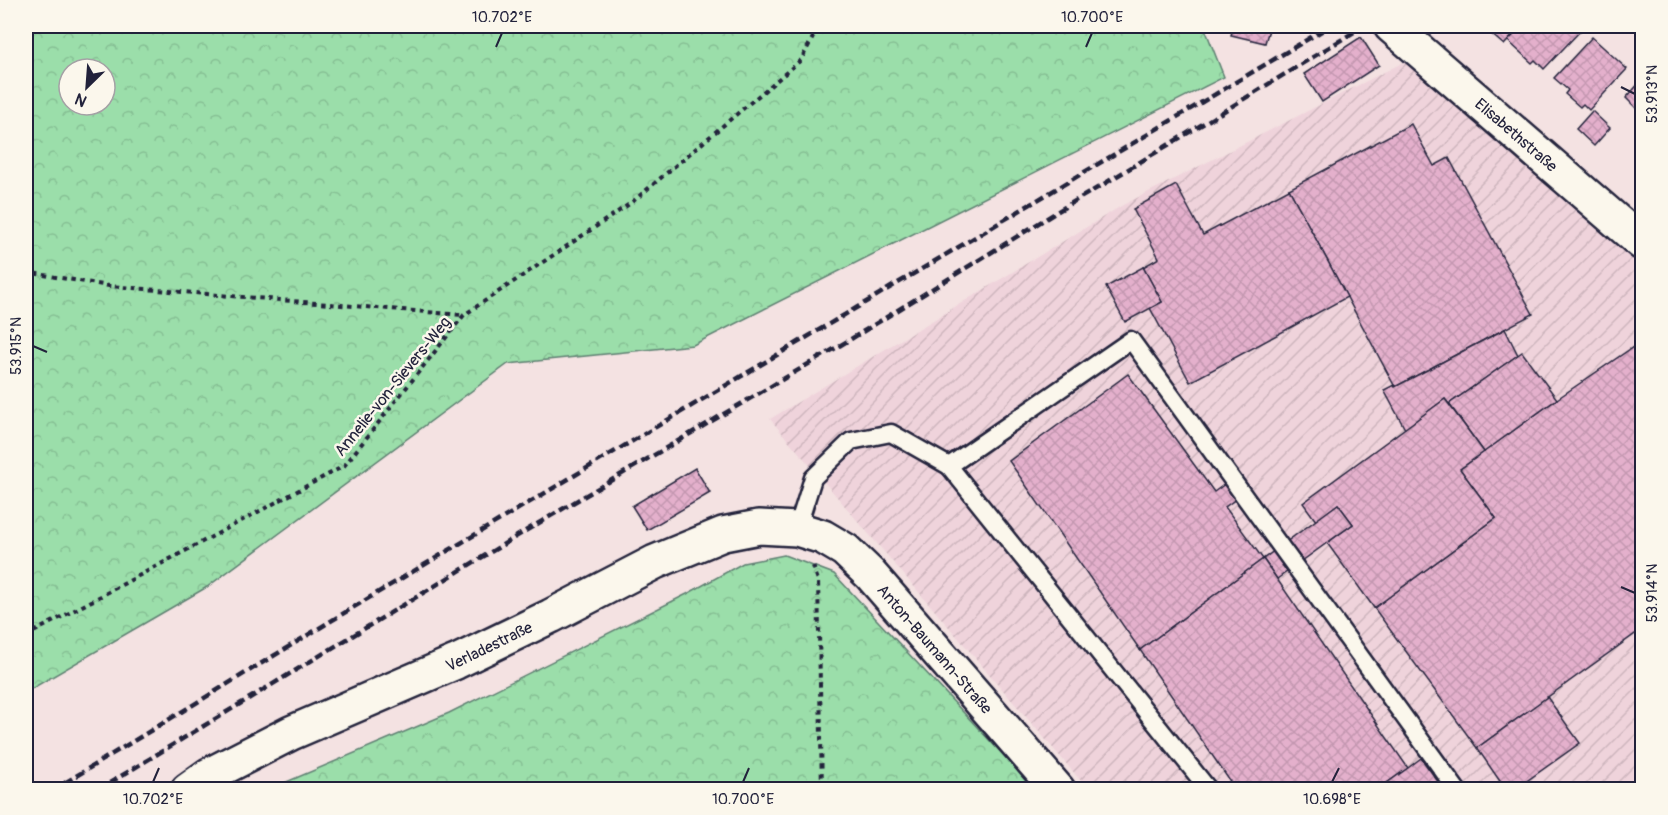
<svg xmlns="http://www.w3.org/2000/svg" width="1668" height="815" viewBox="0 0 1668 815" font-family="Pangolin,sans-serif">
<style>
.industrial{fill:url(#industrial-furrows)}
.forest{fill:url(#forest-crowns);stroke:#5e8072;stroke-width:1.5;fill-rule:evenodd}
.building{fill:url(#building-cross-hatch);stroke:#22223b;stroke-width:1.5}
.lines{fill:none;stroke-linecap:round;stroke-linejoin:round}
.service-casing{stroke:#22223b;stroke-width:21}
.minor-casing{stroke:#22223b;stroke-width:38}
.path{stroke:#22223b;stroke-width:4;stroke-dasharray:4.5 4.5;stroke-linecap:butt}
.service{stroke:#fbf7ec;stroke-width:16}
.minor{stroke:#fbf7ec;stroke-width:33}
.rail{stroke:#22223b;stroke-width:4.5;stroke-dasharray:9 4.5;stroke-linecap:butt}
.ticks{fill:none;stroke:#22223b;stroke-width:2}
.labels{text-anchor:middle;stroke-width:5;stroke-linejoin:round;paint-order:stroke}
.street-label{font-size:16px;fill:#22223b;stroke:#fbf7ec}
.neatline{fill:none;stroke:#22223b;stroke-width:2}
.ticks-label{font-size:15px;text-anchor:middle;fill:#22223b}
</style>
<defs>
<pattern id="industrial-furrows" width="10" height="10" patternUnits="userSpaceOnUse" patternTransform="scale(1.5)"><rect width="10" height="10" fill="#efd3db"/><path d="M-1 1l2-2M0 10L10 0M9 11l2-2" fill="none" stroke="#cdb5bd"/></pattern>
<pattern id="forest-crowns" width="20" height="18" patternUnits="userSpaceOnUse" patternTransform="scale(1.5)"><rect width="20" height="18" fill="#9bdeaa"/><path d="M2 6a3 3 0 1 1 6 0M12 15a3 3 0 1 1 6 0" fill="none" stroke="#85be93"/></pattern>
<pattern id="building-cross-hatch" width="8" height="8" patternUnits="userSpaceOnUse" patternTransform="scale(1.5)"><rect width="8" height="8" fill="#e4b0cc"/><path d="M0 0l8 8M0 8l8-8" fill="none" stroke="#c397b0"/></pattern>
</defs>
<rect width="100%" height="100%" fill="#f4e2e2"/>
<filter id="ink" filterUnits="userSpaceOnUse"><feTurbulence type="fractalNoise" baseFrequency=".0167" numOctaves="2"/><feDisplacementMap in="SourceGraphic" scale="12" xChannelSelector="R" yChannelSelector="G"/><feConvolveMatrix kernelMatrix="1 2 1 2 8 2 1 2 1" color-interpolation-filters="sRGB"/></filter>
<g filter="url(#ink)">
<path class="industrial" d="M1410 59 1642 264V789H1088L770 419 1123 205Z"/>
<g class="forest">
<path d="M26 26H1204L1224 77 693 345 508 364 207 587 26 692ZM69 69H105V105H69Z"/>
<path d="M784 555 834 574 1035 789H270L449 713 687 594 743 563Z"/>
</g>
<g class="building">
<path d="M1234 26H1270L1265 43 1231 35Z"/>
<path d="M1482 26H1522L1504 45Z"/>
<path d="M1522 26H1581L1583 28 1544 69 1535 60 1532 63 1508 41Z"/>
<path d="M1361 37 1379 65 1322 102 1304 74Z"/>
<path d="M1592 37 1627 69 1589 110 1583 104 1580 107 1565 94 1568 90 1554 78Z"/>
<path d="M1642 80V114L1626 98Z"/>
<path d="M1592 111 1610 128 1594 146 1576 129Z"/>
<path d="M1411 124 1434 166 1449 158 1533 314 1395 387 1289 189Z"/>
<path d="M1176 185 1203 235 1289 189 1347 297 1190 382 1150 308 1162 302 1143 267 1159 258 1133 209Z"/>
<path d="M1143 267 1162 302 1125 322 1106 287Z"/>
<path d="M1505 329 1518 355 1449 404 1445 399 1405 429 1384 390 1394 385 1395 387Z"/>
<path d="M1642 341V629L1477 748 1374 608 1496 518 1460 469 1557 399Z"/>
<path d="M1522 352 1557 399 1484 452 1449 404Z"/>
<path d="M1128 374 1214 492 1229 481 1240 496 1225 507 1263 559 1140 650 1009 461Z"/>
<path d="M1445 399 1484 452 1460 469 1496 518 1374 608 1327 543 1353 524 1338 504 1316 521 1303 503Z"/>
<path d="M695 468 710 493 647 530 632 506Z"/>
<path d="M1338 504 1353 524 1277 579 1263 559Z"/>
<path d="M1263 559 1408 768 1377 790H1236L1140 650Z"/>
<path d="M1547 697 1580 743 1514 790H1506L1477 748Z"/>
<path d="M1421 758 1444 790H1377L1408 768Z"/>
</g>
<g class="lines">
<defs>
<g id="service">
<path d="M797 529 813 478 851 441 891 433 949 466"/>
<path d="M1209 790 949 466 1131 340 1457 790"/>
</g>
<g id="minor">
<path id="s1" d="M1391 26 1642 243"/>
<path id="s2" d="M188 790 209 775 291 733 456 662 551 616 655 562 723 534 759 527 797 529 823 537 845 550 870 574 1058 790"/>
</g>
</defs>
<use href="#service" class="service-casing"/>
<use href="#minor" class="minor-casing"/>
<g class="path">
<path d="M26 272 109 286 463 315"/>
<path d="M813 566 818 580 822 790"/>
<path d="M26 636 344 466 464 315 631 203 801 60 819 26"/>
</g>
<use href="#service" class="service"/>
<use href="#minor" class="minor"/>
<g class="rail">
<path d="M53 790 382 590 1330 26"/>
<path d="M98 790 532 527 851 339 1068 205 1099 187 1364 26"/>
</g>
</g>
</g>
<path class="ticks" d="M496 47 502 33M1086 47 1092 33M1621 87 1635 94M33 346 47 352M1621 587 1635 593M153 782 159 768M743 782 749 768M1332 782 1339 768"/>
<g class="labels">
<g class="street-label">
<text dy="6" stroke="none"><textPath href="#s1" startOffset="166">Elisabethstraße</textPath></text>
<text transform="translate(392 386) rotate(-51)" y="6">Annelie-von-Sievers-Weg</text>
<text dy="6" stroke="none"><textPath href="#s2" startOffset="334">Verladestraße</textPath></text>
<text dy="6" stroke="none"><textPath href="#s2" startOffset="855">Anton-Baumann-Straße</textPath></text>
</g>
</g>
<rect width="1668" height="815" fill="none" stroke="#fbf7ec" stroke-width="66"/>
<g transform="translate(87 87) rotate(205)"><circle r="28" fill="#fbf7ec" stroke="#a4a2a5" stroke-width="1.5"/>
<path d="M0-4.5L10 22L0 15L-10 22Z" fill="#22223b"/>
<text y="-9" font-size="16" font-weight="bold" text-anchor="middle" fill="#22223b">N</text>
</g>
<rect x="33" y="33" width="1602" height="749" class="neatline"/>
<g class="ticks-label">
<text x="502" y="22">10.702°E</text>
<text x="1092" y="22">10.700°E</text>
<text transform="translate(1652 94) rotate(-90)" y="5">53.913°N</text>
<text transform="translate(16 346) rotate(-90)" y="5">53.915°N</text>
<text transform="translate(1652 593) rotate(-90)" y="5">53.914°N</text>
<text x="153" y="804">10.702°E</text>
<text x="743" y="804">10.700°E</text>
<text x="1332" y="804">10.698°E</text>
</g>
</svg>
